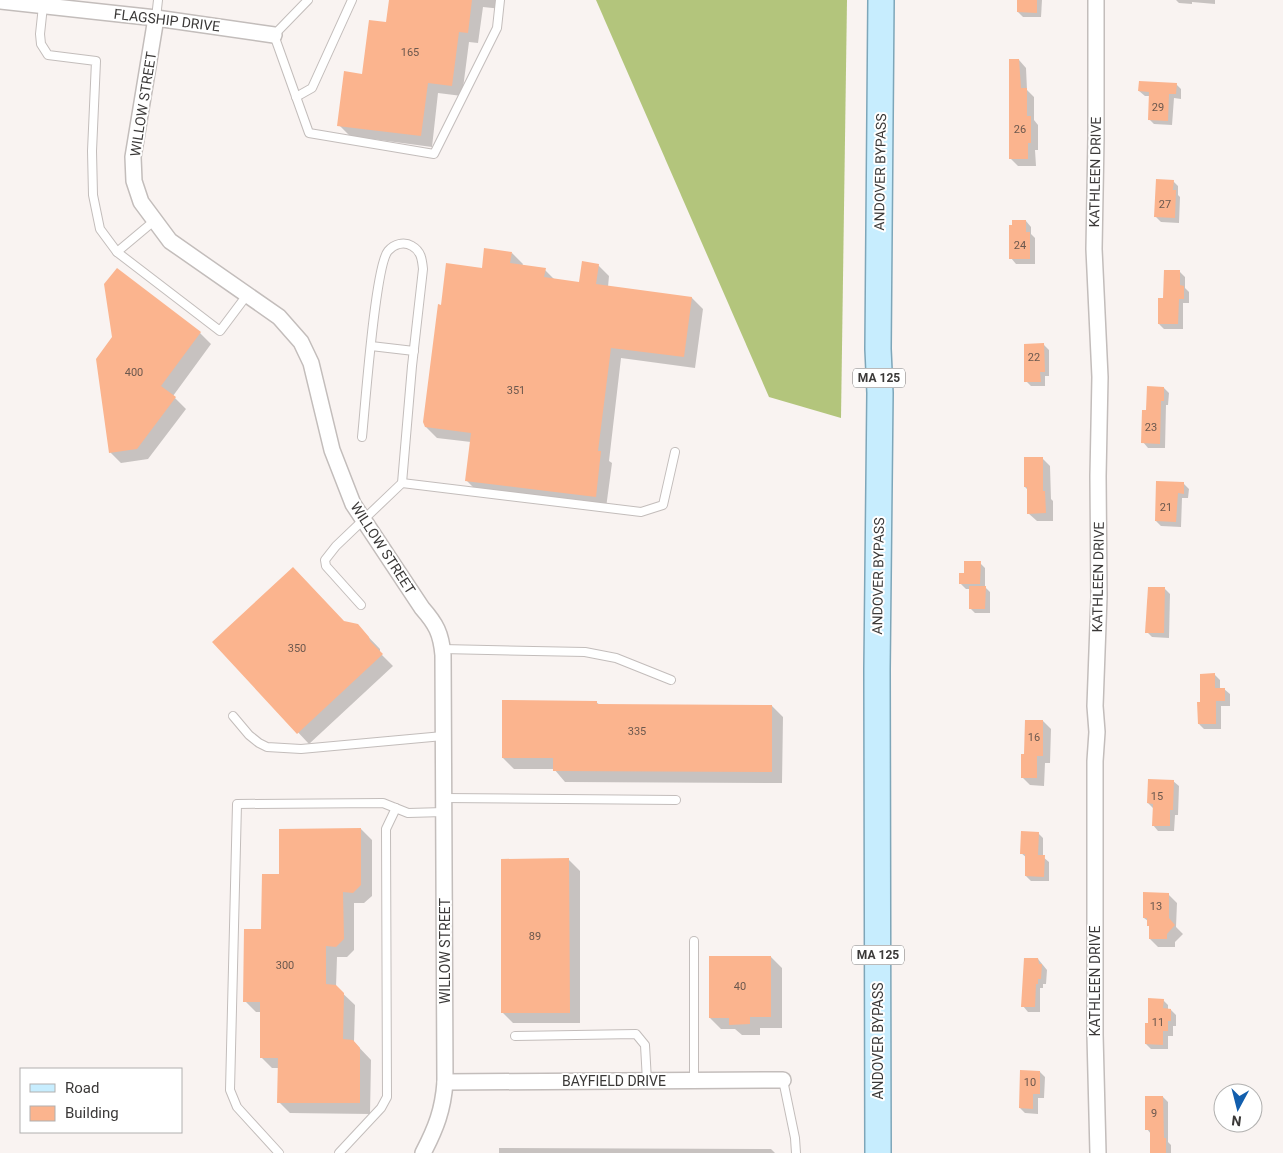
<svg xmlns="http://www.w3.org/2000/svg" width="1283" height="1153" viewBox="0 0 1283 1153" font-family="Roboto,sans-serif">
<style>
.forest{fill:#b3c57c}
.shadow{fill:#0003}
.building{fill:#fbb48e}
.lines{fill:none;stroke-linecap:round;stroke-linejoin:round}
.lane-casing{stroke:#c3bdbb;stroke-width:10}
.street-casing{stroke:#c3bdbb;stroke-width:18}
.primary-casing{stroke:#7ea6b9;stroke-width:28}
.lane{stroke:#fff;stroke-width:8}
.street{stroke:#fff;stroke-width:15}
.primary{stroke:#c7edfe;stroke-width:25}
.labels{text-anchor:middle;stroke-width:4;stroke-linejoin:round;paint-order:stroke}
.number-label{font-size:11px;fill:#6b584e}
.shield{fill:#fff;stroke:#767474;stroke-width:1}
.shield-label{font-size:12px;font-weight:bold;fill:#3b3938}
.street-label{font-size:14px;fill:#3b3938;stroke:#fff}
</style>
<rect width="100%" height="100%" fill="#f9f3f1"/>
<path class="forest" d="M596 0H847L841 418 769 397Z"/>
<g class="shadow">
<path d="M390 0H503L502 9 483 7 478 43 469 42 462 96 438 93 432 147 350 136 339 125 387 23Z"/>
<path d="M1018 0H1042L1041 17H1023L1018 12Z"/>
<path d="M1176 0H1215V4L1192 2V4L1179 3Z"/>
<path d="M1019 60 1026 68 1027 90 1034 97V120L1038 125V150H1035L1036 166H1018L1010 158Z"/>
<path d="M1176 84 1181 89V99L1174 98 1172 125 1154 124 1149 119 1150 96H1145L1139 91Z"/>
<path d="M1173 181 1178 186V195L1180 197 1179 223 1161 222 1156 217Z"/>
<path d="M1026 221 1031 227V234L1035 238V264H1016L1011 258Z"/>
<path d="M512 253 523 264 522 266 545 270 555 280 580 283 598 265 609 276 608 287 692 298 703 309 695 368 621 358 609 461 612 463 606 508 478 492 467 481 471 442 437 438 426 427 442 306 483 270Z"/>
<path d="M117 270 200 333 211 344 173 396 186 409 148 459 121 463 110 452Z"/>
<path d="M1180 272 1185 277V288L1189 292V303H1183V329H1164L1159 324 1165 300Z"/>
<path d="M1044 345 1049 350V376H1045V386H1031L1026 381Z"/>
<path d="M1164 388 1169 393 1168 405H1166L1165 448H1148L1143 442 1147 411Z"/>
<path d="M1042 458 1050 466 1051 499 1053 501V521H1037L1028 513V490L1025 487Z"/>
<path d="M1184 484 1189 489 1188 498H1182L1181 527 1161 526 1156 521Z"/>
<path d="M980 563 985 568V587L990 592V613H975L970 608V589H966L960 583 965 574Z"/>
<path d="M1165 589 1170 594 1169 638 1152 637 1147 632Z"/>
<path d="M344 623 357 625 380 649V653L393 666 309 744 213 642Z"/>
<path d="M1215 675 1220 680V689H1224L1230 694V706H1221V729H1204L1199 724 1202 703Z"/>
<path d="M596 702 600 705 772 706 783 717 782 783 565 782 554 769H514L503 758Z"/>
<path d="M1043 721 1051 729 1050 763H1045L1044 786 1030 785 1022 777 1025 755Z"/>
<path d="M1173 781 1179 786 1178 815H1175L1174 831H1158L1153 825 1154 809 1148 803Z"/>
<path d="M361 829 372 840V896L364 903H354V950L347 957H337L336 987 355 1005 354 1042 371 1060 370 1114 290 1113 279 1102V1068H272L261 1057V1012H256L245 1001 262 931 280 875Z"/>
<path d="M1038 833 1043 838V857L1049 862V881H1031L1026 876 1027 858 1021 853Z"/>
<path d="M569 860 580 871V1023H513L502 1012Z"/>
<path d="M1168 894 1177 903 1176 927 1183 934 1175 942V947H1158L1150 939V927L1148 925V921L1144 918Z"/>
<path d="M771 957 782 968V1028H760V1035H742L735 1029H721L710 1018Z"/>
<path d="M1038 959 1047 970 1046 984H1043V988H1040V1012H1028L1023 1006Z"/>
<path d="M1163 1000 1168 1005V1010H1171L1176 1015V1026H1173V1036H1168V1049H1151L1146 1044 1149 1024Z"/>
<path d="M1040 1072 1045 1077 1044 1098H1038V1114L1025 1113 1020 1108Z"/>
<path d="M1163 1097 1168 1102V1142L1171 1145V1153H1152L1151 1134 1147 1129Z"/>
<path d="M499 1148 771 1149 775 1153H499Z"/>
</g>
<g class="building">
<path d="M389 0H472L468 33 459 32 452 86 428 83 421 136 337 126 344 71 362 74 369 20 386 22Z"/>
<path d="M1017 0H1037V13L1017 12Z"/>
<path d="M1009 59H1019L1021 88H1027V116H1031V143H1028V159H1009Z"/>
<path d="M1139 81 1177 83 1176 94H1169L1168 121 1148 120 1149 92 1138 91Z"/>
<path d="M1156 179 1174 180 1173 190H1176L1175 218 1154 217Z"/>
<path d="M1012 220H1026V232H1030V259H1009V225H1012Z"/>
<path d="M484 248 512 252 510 263 546 268 544 277 579 282 582 261 599 264 596 284 692 297 684 357 611 348 598 451H601L596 497 465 481 471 433 425 427 423 422 438 304 441 305 446 263 482 268Z"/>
<path d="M117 268 201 332 161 386 176 397 137 449 109 453 96 359 112 337 104 284Z"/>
<path d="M1164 270H1180V285L1184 286V299H1179L1178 324H1158V298H1163Z"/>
<path d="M1044 343 1045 372H1040L1041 382H1024V344Z"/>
<path d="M1147 386 1164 387V401H1161L1160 444 1141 443 1142 410H1146Z"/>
<path d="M1024 457H1043V491H1045L1046 513 1027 514V487H1024Z"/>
<path d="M1156 481 1184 482V494L1178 493 1176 522 1155 521Z"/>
<path d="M964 561H981L980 584H959V573H964Z"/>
<path d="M293 567 344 621 358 624 369 637 370 641 383 654 297 734 212 642Z"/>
<path d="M969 586H986L985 609H969Z"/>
<path d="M1148 587H1165L1164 633H1145Z"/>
<path d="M1215 673V688H1225V701H1216V724H1198L1197 702H1200V674Z"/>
<path d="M502 700 597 701V704L772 705V772L553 771V758H502Z"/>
<path d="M1025 720H1043V756H1037V778H1021V754H1024Z"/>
<path d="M1148 779 1174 780 1173 810H1170V826H1152L1153 804 1147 803Z"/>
<path d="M361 828V885L353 893 343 892 344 939 336 947 326 946V984L336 985 344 993 343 1039 353 1040 360 1048V1103H277L278 1058H260V1002H243L244 929H261L262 874H279V829Z"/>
<path d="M1021 831 1039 832 1038 855H1045L1044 877 1025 876V854H1020Z"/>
<path d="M569 858 570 1013H501V859Z"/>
<path d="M1143 892 1169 893V918L1175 925 1167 934V939H1149V926H1147V918H1143Z"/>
<path d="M709 956H771V1017H750V1024L729 1025V1018H709Z"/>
<path d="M1024 958H1038L1039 964H1042L1041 979H1038V984H1036L1035 1007H1021Z"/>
<path d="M1148 998 1164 999 1163 1008 1171 1009V1021H1168V1031H1163V1045L1145 1044V1023H1148Z"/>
<path d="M1020 1070 1040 1071V1094H1033V1109L1019 1108Z"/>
<path d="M1145 1096H1163L1164 1138H1166V1153H1150V1130H1145Z"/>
</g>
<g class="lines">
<defs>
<g id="lane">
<path d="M308 0 274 35 309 133 434 154 497 28 500 0"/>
<path d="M43 6 40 34 41 44 48 55 96 61 92 151 93 195 100 229 117 252 220 331 247 295"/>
<path d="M156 18 158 0"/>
<path d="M296 97 312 88 352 0"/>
<path d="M117 252 154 221"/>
<path d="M371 346 414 351"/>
<path d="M402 483 641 512 663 505 675 452"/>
<path d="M361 605 326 566 325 560 336 546 402 483 412 366 423 269C422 259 421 251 412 246 404 241 394 244 388 251 375 266 365 409 362 437"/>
<path d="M442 649 585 652 616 658 671 680"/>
<path d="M233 716 249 735 259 743 267 747 301 749 443 736"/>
<path d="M444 798 676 800"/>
<path d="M515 1036 636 1034 645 1045 647 1081"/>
<path d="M783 1080 795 1138 796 1153"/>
<path d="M694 1081V941"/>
<path d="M279 1153 237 1107 230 1090 237 804 383 803 408 813 444 812"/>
<path d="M339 1153 381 1108 387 1097 386 829 396 808"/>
</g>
<g id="street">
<path d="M1096 0V138L1094 249 1100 377 1098 476 1099 597 1095 706 1097 732 1095 761V1035L1098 1153"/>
<path d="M0 1 156 18 274 35"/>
<path d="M156 18 133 157 134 181 141 202 170 241 279 317 301 342 311 363 332 450 353 504 422 608C436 624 441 633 443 655L445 1082C443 1110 436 1128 423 1153"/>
<path d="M445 1082 783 1080"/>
</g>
<path id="primary" d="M878 1153 877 669 880 393 878 349 881 0"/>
</defs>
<use href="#lane" class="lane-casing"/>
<use href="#street" class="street-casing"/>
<use href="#primary" class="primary-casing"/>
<use href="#lane" class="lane"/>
<use href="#street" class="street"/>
<use href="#primary" class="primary"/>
</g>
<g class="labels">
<g class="number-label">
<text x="410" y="56">165</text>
<text x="1158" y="111">29</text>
<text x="1020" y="133">26</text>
<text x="1165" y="208">27</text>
<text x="1020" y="249">24</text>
<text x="1034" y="361">22</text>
<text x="134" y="376">400</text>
<text x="516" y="394">351</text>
<text x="1151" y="431">23</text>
<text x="1166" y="511">21</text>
<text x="297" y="652">350</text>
<text x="637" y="735">335</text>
<text x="1034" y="741">16</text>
<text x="1157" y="800">15</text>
<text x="1156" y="910">13</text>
<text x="535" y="940">89</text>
<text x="285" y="969">300</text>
<text x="740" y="990">40</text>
<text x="1158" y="1026">11</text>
<text x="1030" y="1086">10</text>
<text x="1154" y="1117">9</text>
</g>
<g class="shield">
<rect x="853" y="368.5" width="52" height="19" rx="4"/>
<rect x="852" y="945.5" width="52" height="19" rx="4"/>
</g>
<g class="shield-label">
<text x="879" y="382">MA 125</text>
<text x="878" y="959">MA 125</text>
</g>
<g class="street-label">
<text transform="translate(167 20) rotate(7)" y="5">FLAGSHIP DRIVE</text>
<text transform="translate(143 104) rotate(-81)" y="5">WILLOW STREET</text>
<text transform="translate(880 172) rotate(-89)" y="5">ANDOVER BYPASS</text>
<text transform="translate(1095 172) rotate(-89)" y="5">KATHLEEN DRIVE</text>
<text transform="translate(383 548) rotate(57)" y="5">WILLOW STREET</text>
<text transform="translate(878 576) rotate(-89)" y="5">ANDOVER BYPASS</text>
<text transform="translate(1098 577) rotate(-89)" y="5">KATHLEEN DRIVE</text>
<text transform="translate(445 951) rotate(-90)" y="5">WILLOW STREET</text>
<text transform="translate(1095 981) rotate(-90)" y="5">KATHLEEN DRIVE</text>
<text transform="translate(878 1041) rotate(-90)" y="5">ANDOVER BYPASS</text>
<text x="614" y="1086">BAYFIELD DRIVE</text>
</g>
</g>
<rect x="20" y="1068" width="162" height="65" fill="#ffffff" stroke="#b1b0af"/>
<rect x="30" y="1084" width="25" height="8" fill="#c7edfe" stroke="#b1b0af"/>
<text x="65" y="1093" font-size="15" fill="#3b3938">Road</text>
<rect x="30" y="1106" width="25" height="15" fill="#fbb48e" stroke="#b1b0af"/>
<text x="65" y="1118" font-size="15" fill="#3b3938">Building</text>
<g transform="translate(1238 1108) rotate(187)"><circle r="24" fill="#ffffff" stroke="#b1b0af"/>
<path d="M0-4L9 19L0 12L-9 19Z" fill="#125ead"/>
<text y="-8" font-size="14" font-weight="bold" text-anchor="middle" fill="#3b3938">N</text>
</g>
</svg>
